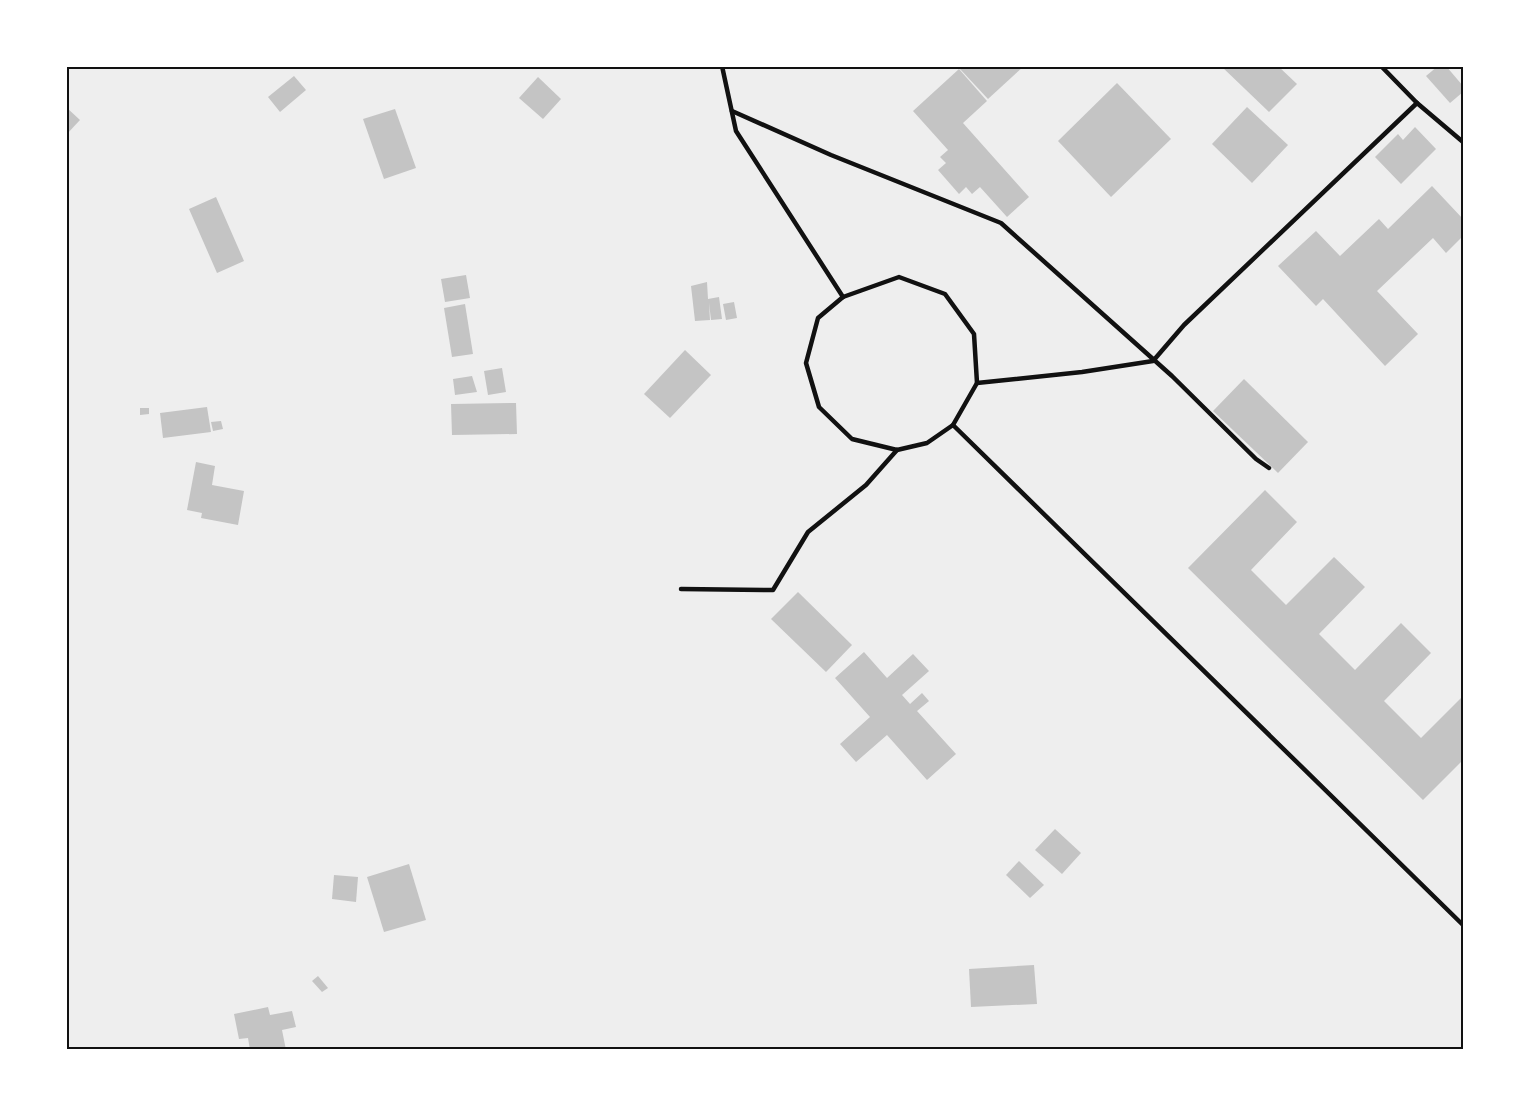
<svg xmlns="http://www.w3.org/2000/svg" width="1529" height="1116" viewBox="0 0 1529 1116" font-family="Mulish,sans-serif">
<style>
.green{fill:#eee}
.building{fill:#c4c4c4}
.lines{fill:none;stroke-linecap:round;stroke-linejoin:round}
.service{stroke:#111;stroke-width:4.5}
.neatline{fill:none;stroke:#111;stroke-width:2}
</style>
<rect width="100%" height="100%" fill="#fff"/>
<rect class="green" x="66" y="66" width="1397" height="984"/>
<g class="building">
<path d="M964 66H1024L988 99 960 69Z"/>
<path d="M1221 66H1278L1297 84 1269 112Z"/>
<path d="M1438 66H1446L1463 86V92L1450 103 1426 76Z"/>
<path d="M959 69 987 101 963 123 1029 197 1007 217 980 187 972 194 966 187 959 194 938 170 946 163 940 157 948 150 913 111Z"/>
<path d="M294 76 306 90 280 112 268 97Z"/>
<path d="M538 77 561 99 543 119 519 98Z"/>
<path d="M1117 83 1171 139 1111 197 1058 141Z"/>
<path d="M66 107 80 120 66 135Z"/>
<path d="M1247 107 1288 145 1252 183 1212 144Z"/>
<path d="M395 109 416 168 384 179 363 119Z"/>
<path d="M1415 127 1436 149 1401 184 1375 157 1398 134 1403 140Z"/>
<path d="M1432 186 1463 219V236L1446 253 1433 238 1377 291 1418 334 1385 366 1323 299 1316 306 1278 266 1316 231 1340 256 1379 219 1388 229Z"/>
<path d="M216 197 244 261 217 273 189 209Z"/>
<path d="M466 275 470 298 445 302 441 279Z"/>
<path d="M707 282 708 299 719 297 722 319 711 320 709 303 710 320 695 321 691 286Z"/>
<path d="M734 302 737 318 726 320 723 304Z"/>
<path d="M465 304 473 354 452 357 444 308Z"/>
<path d="M685 350 711 375 670 418 644 394Z"/>
<path d="M502 368 506 392 488 395 484 371Z"/>
<path d="M472 376 477 392 455 395 453 379Z"/>
<path d="M1244 379 1308 442 1278 473 1213 411Z"/>
<path d="M516 403 517 434 452 435 451 404Z"/>
<path d="M207 407 211 432 163 438 160 413Z"/>
<path d="M140 408H149V414L140 415Z"/>
<path d="M221 421 223 429 213 431 211 422Z"/>
<path d="M196 462 215 466 212 485 244 491 238 525 201 518 202 513 187 510Z"/>
<path d="M1265 490 1297 522 1251 570 1286 605 1334 557 1365 587 1319 634 1355 670 1401 623 1431 653 1384 701 1421 738 1463 696V760L1423 800 1188 568Z"/>
<path d="M798 592 852 645 826 672 771 619Z"/>
<path d="M864 652 887 678 913 654 929 671 902 695 910 704 922 693 929 701 917 711 956 754 927 780 887 735 856 762 840 744 870 717 835 678Z"/>
<path d="M1055 829 1081 853 1062 874 1035 850Z"/>
<path d="M1019 861 1044 885 1030 898 1006 875Z"/>
<path d="M409 864 426 920 384 932 367 877Z"/>
<path d="M334 875 358 877 356 902 332 899Z"/>
<path d="M1034 965 1037 1004 971 1007 969 969Z"/>
<path d="M318 976 328 988 322 992 312 981Z"/>
<path d="M268 1007 270 1015 292 1011 296 1027 282 1030 286 1050H250L248 1038 239 1039 234 1014Z"/>
</g>
<g class="lines">
<g class="service">
<path d="M722 66 736 131 843 297"/>
<path d="M1381 66 1417 103 1463 142"/>
<path d="M732 111 831 155 1001 223 1172 376 1256 459 1269 468"/>
<path d="M899 277 945 294 974 334 977 383 953 425 927 443 897 450 852 439 819 407 806 363 818 318 843 297Z"/>
<path d="M977 383 1082 372 1153 361 1184 325 1417 103"/>
<path d="M953 425 1463 925"/>
<path d="M681 589 773 590 808 532 866 485 897 450"/>
</g>
</g>
<rect width="1529" height="1116" fill="none" stroke="#ffffff" stroke-width="135"/>
<rect x="68" y="68" width="1394" height="980" class="neatline"/>
</svg>
